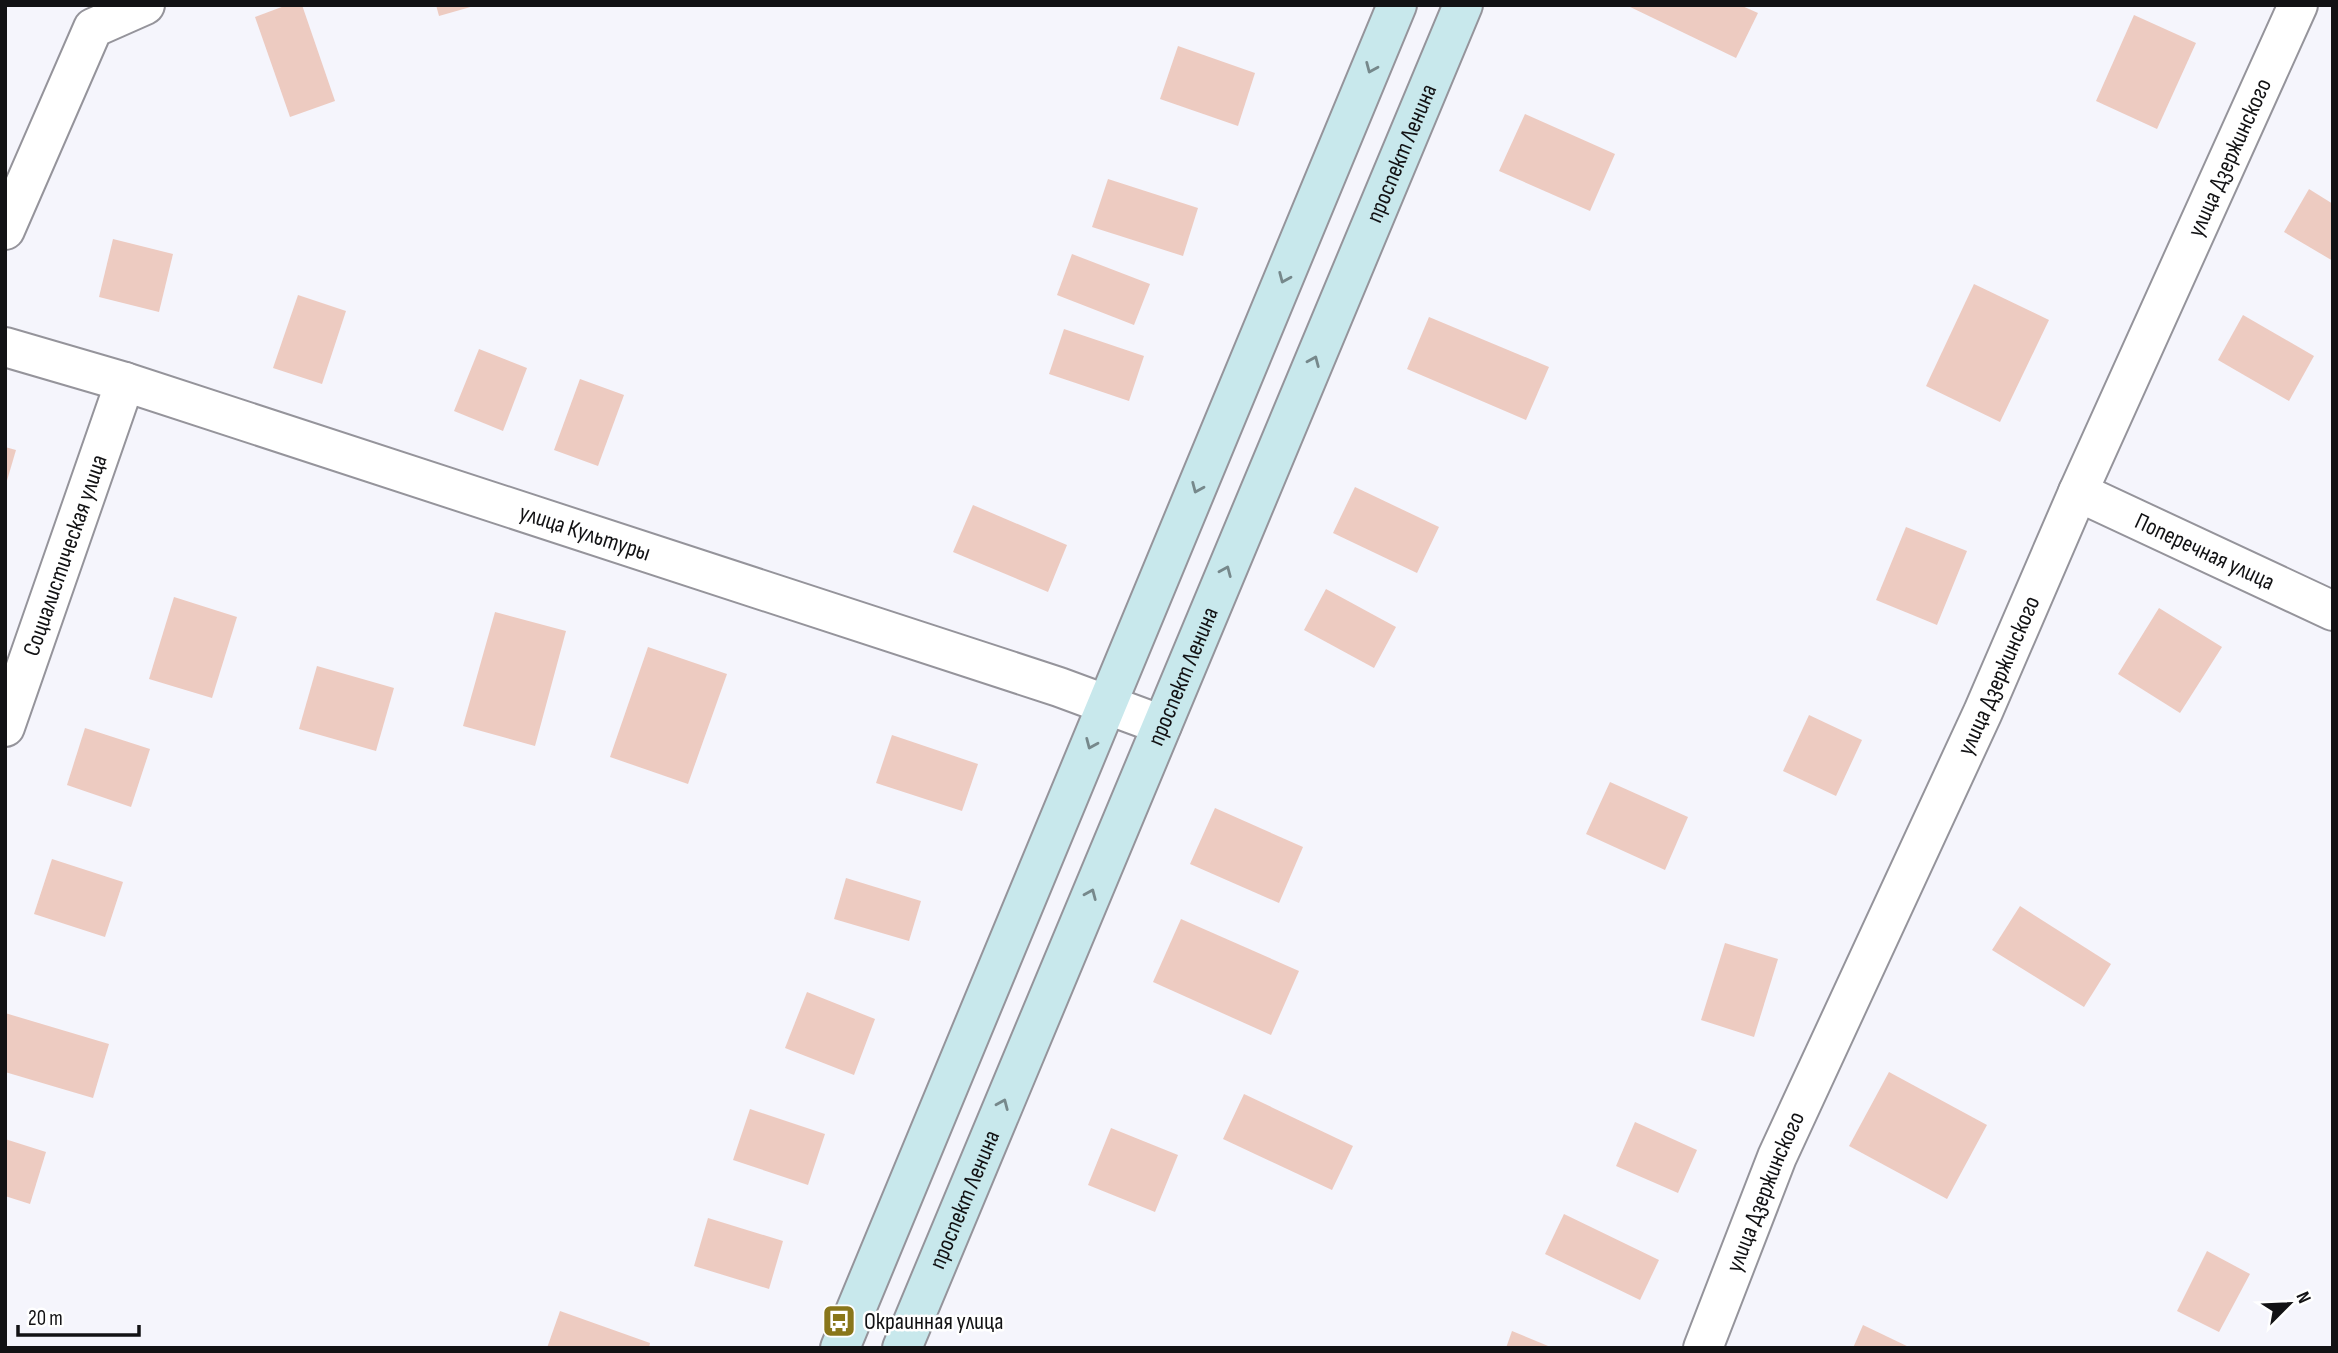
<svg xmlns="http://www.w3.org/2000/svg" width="2338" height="1353" viewBox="0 0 2338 1353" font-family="'Sofia Sans Condensed',sans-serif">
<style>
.building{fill:#edcbc1}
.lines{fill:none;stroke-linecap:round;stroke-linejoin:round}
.street-casing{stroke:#95949b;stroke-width:42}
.secondary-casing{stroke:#95949b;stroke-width:42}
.street{stroke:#fff;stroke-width:38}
.secondary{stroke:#c8e8ec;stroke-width:38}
.oneway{stroke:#76888b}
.labels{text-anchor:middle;stroke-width:5;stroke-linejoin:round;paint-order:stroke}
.street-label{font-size:24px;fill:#121214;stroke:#fff}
.poi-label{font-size:24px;fill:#121214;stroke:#fff;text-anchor:start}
</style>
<rect width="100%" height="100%" fill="#f5f5fc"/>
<g class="building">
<path d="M287 5H302L335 101 290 117 255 17Z"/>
<path d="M436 5H474V6L439 16Z"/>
<path d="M1626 5H1740L1758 13 1736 58Z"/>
<path d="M2134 15 2196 43 2157 129 2096 101Z"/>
<path d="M1178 46 1255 73 1238 126 1160 99Z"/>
<path d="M1525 114 1615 154 1590 211 1499 171Z"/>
<path d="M1108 179 1198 208 1183 256 1092 227Z"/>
<path d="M2309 189 2333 204V261L2284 232Z"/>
<path d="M113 239 173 254 159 312 99 297Z"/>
<path d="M1072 254 1150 284 1134 325 1057 295Z"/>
<path d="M1974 284 2049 320 2000 422 1926 386Z"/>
<path d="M298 295 346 311 322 384 273 368Z"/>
<path d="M2243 315 2314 356 2289 401 2218 360Z"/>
<path d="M1429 317 1549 367 1526 420 1407 369Z"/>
<path d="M1064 329 1144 356 1129 401 1049 374Z"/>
<path d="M479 349 527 368 503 431 454 411Z"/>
<path d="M580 379 624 395 598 466 554 450Z"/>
<path d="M5 447 16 450 6 484H5Z"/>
<path d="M1355 487 1439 527 1417 573 1333 533Z"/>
<path d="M973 505 1067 545 1048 592 953 552Z"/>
<path d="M1906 527 1967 551 1937 625 1876 600Z"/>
<path d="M1326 589 1396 627 1374 668 1304 630Z"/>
<path d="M174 597 237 617 212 698 149 679Z"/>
<path d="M2159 608 2222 647 2180 713 2118 674Z"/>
<path d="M495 612 566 631 535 746 463 726Z"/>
<path d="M648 647 727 674 688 784 610 757Z"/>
<path d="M317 666 394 688 376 751 299 729Z"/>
<path d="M1809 715 1862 740 1836 796 1783 771Z"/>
<path d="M85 728 150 749 131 807 67 785Z"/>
<path d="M892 735 978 764 962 811 876 783Z"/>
<path d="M1610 782 1688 817 1665 870 1586 834Z"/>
<path d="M1215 808 1303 847 1279 903 1190 864Z"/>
<path d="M52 859 123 882 105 937 34 914Z"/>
<path d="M846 878 921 901 909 941 834 919Z"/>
<path d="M2020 906 2111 964 2084 1007 1992 950Z"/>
<path d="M1181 919 1299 971 1271 1035 1153 982Z"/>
<path d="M1725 943 1778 959 1754 1037 1701 1020Z"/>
<path d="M807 992 875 1019 854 1075 785 1048Z"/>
<path d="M5 1013 109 1044 93 1098 5 1072Z"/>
<path d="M1889 1072 1987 1125 1947 1199 1849 1146Z"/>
<path d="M1244 1094 1353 1146 1332 1190 1223 1139Z"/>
<path d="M750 1109 825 1134 808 1185 733 1160Z"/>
<path d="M1635 1122 1697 1150 1678 1193 1616 1166Z"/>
<path d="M1111 1128 1178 1155 1155 1212 1088 1185Z"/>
<path d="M5 1139 46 1152 30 1204 5 1196Z"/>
<path d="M1564 1214 1659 1260 1640 1300 1545 1254Z"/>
<path d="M708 1218 783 1241 769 1289 694 1266Z"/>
<path d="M2207 1251 2250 1274 2219 1332 2177 1311Z"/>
<path d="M560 1311 650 1343 649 1348H547Z"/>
<path d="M1863 1325 1911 1348H1853Z"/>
<path d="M1512 1331 1553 1348H1506Z"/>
</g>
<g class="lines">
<defs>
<g id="street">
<path d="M5 230 93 28 145 5"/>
<path id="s1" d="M5 347 125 382 1059 687 1162 725"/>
<path id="s2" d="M2078 492 2333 611"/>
<path id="s3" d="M5 727 125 382"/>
<path id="s4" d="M1703 1348 1777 1157 1983 712 2078 492 2298 5"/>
</g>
<g id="secondary">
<path d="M840 1348 1397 5"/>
<path id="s5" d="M902 1348 1463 5"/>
</g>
</defs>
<use href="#street" class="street-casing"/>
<use href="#secondary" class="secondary-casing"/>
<use href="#street" class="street"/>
<use href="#secondary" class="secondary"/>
</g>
<defs><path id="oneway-chevron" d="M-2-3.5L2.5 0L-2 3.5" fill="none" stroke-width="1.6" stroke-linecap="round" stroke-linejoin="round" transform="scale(1.75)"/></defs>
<g class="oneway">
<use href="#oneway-chevron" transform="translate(1371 68) rotate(113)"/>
<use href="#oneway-chevron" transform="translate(1284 278) rotate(113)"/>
<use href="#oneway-chevron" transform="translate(1314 361) rotate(-67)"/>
<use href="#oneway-chevron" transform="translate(1197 488) rotate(113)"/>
<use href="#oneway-chevron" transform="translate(1226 571) rotate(-67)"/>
<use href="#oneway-chevron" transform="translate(1091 744) rotate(113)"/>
<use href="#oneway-chevron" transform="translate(1091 894) rotate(-67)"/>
<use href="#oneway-chevron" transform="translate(1003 1104) rotate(-67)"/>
</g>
<defs>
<symbol id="bus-square" viewBox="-11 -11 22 22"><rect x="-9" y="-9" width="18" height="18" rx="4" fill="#89761a" stroke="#fff"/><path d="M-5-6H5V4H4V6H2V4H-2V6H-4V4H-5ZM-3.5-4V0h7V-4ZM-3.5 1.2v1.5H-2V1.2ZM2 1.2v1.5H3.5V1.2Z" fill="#fff"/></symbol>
</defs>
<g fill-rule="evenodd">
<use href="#bus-square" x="820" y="1302" width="38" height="38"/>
</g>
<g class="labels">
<g class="street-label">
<text dy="8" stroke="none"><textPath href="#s5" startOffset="1295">проспект Ленина</textPath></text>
<text dy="8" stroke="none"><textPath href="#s4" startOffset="1302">улица Дзержинского</textPath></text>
<text dy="8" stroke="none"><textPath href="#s1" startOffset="609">улица Культуры</textPath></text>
<text dy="8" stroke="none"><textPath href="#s2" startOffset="140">Поперечная улица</textPath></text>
<text dy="8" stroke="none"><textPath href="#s3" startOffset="182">Социалистическая улица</textPath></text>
<text dy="8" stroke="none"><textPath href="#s4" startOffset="735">улица Дзержинского</textPath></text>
<text dy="8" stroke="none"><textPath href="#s5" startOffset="728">проспект Ленина</textPath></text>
<text dy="8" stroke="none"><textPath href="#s4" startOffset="168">улица Дзержинского</textPath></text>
<text dy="8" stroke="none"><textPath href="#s5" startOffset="161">проспект Ленина</textPath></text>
</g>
<g class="poi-label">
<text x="864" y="1329">Окраинная улица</text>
</g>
</g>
<rect width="2338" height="1353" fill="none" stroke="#121214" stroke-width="14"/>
<g transform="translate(2289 1304) rotate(66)" stroke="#ffffff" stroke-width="5" paint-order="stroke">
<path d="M0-5L12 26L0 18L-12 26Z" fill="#121214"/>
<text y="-10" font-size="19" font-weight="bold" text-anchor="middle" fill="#121214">N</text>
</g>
<path d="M18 1325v10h121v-10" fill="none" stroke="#121214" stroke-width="3.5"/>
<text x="28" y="1325" font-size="21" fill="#121214" stroke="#ffffff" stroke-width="5" paint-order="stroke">20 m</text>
</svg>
